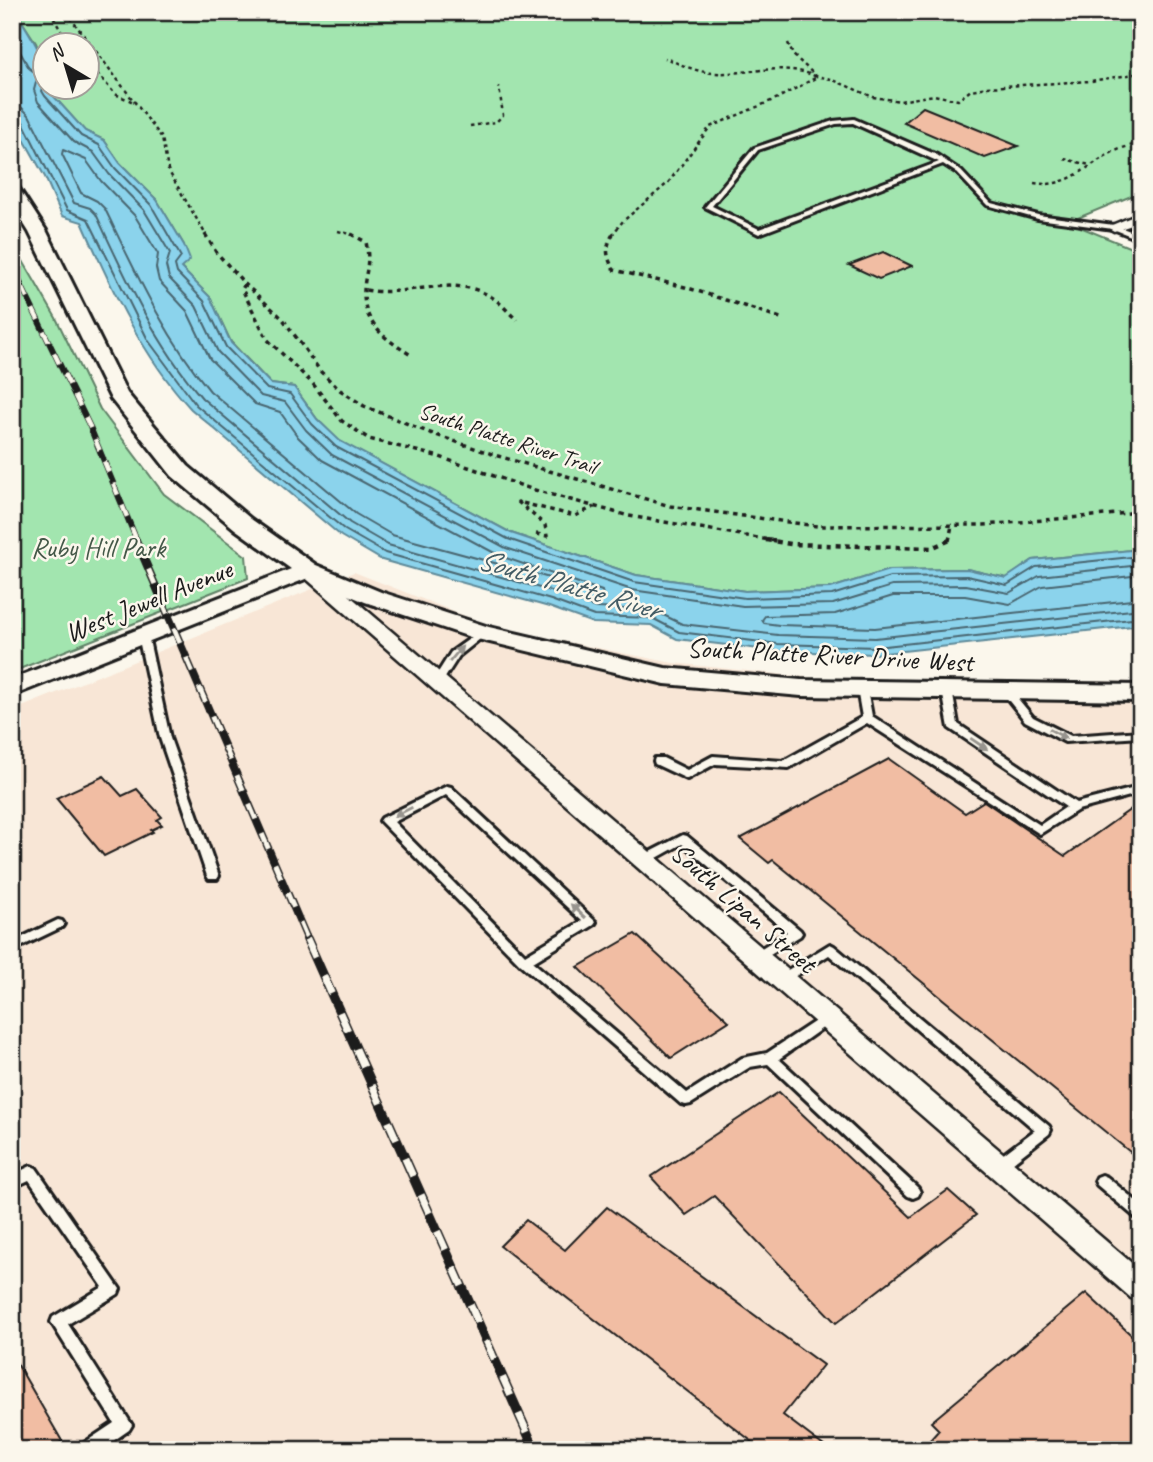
<svg xmlns="http://www.w3.org/2000/svg" width="1153" height="1462" viewBox="0 0 1153 1462" font-family="Caveat,sans-serif">
<style>
.built{fill:#f8e6d6}
.green{fill:#a2e5af;stroke:#5f8066;stroke-width:2}
.water{fill:#8bd3ec;stroke:#5f8a99;stroke-width:2}
.lines{fill:none;stroke-linecap:round;stroke-linejoin:round}
.shore{stroke:#48656f;stroke-width:2}
.building{fill:#f1bda3;stroke:#1c1c1c;stroke-width:2}
.service-casing{stroke:#1c1c1c;stroke-width:6}
.minor-casing{stroke:#1c1c1c;stroke-width:5}
.tertiary-casing{stroke:#1c1c1c;stroke-width:6}
.path-far2{stroke:#1c1c1c;stroke-width:2.5;stroke-dasharray:3.5 3.5;stroke-linecap:butt}
.path-far1{stroke:#1c1c1c;stroke-width:3.5;stroke-dasharray:4.5 4.5;stroke-linecap:butt}
.path{stroke:#1c1c1c;stroke-width:4.5;stroke-dasharray:5 5;stroke-linecap:butt}
.service{fill:#fbf7ec;fill-rule:evenodd}
.minor{fill:#fbf7ec;fill-rule:evenodd}
.tertiary{fill:#fbf7ec;fill-rule:evenodd}
.rail-far2-casing{stroke:#1c1c1c;stroke-width:6}
.rail-far1-casing{stroke:#1c1c1c;stroke-width:8}
.rail-casing{stroke:#1c1c1c;stroke-width:10}
.rail-far2{stroke:#fbf7ec;stroke-width:4.5;stroke-dasharray:12;stroke-linecap:butt}
.rail-far1{stroke:#fbf7ec;stroke-width:5;stroke-dasharray:16;stroke-linecap:butt}
.rail{stroke:#fbf7ec;stroke-width:7;stroke-dasharray:20;stroke-linecap:butt}
.oneway{fill:#97948e}
.labels{text-anchor:middle;stroke-width:5;stroke-linejoin:round;paint-order:stroke}
.far-street-label{font-size:23px;fill:#1c1c1c;stroke:#fbf7ec}
.park-label{font-size:28px;fill:#445848;stroke:#fbf7ec}
.street-label{font-size:28px;fill:#1c1c1c;stroke:#fbf7ec}
.water-label{font-size:30px;font-style:italic;fill:#435c65;stroke:#fbf7ec}
</style>
<rect width="100%" height="100%" fill="#fbf7ec"/>
<filter id="ink" filterUnits="userSpaceOnUse"><feTurbulence type="fractalNoise" baseFrequency=".0143" numOctaves="2"/><feDisplacementMap in="SourceGraphic" scale="14" xChannelSelector="R" yChannelSelector="G"/><feConvolveMatrix kernelMatrix="1 2 1 2 8 2 1 2 1" color-interpolation-filters="sRGB"/></filter>
<g filter="url(#ink)">
<path class="built" d="M354 572 493 627 673 663 816 678 1141 682V1450H12V711Z"/>
<g class="green">
<path d="M16 12H1141V192L1068 222 1141 252V549L1033 560 1007 578 967 569 889 570 831 588 745 591 636 575 511 533 339 441 317 419 294 387 271 384 231 342 210 297 181 268 184 245 157 200 120 163 104 140 85 131 49 91 50 88H88V46H46L45 65 36 43Z"/>
<path d="M12 242 56 318 100 409 164 494 246 556 248 578 12 672Z"/>
</g>
<path class="water" d="M12 12H16C33 39 46 56 46 88H50L49 91 85 131 104 140 120 163 157 200 184 245 190 260 181 268 210 297 231 343 271 384 294 387 317 419 340 441 511 533 636 575 745 591 831 588 889 570 967 569 1006 578 1033 560 1141 549V625L876 654 777 651 677 639 651 625 593 623 549 607 382 560 341 536 191 409C142 356 111 288 82 222L62 216 45 177 12 118Z"/>
<g class="lines">
<g class="shore">
<path d="M12 37 29 68 38 75 34 90 38 102 74 142 93 152 109 174 144 210 170 253 166 266 169 278 196 306 218 352 261 396 285 402 306 430 332 455 506 548 632 590 743 606 833 604 892 586 966 585 1009 593 1039 576 1141 565"/>
<path d="M46 83 42 91 45 96 81 136 99 145 115 168 151 205 181 257 175 265 177 273 204 301 226 347 267 389 290 394 312 424 336 447 508 539 634 582 745 598 832 595 890 577 967 576 1007 585 1036 567 1141 556"/>
<path d="M12 106 22 108 29 115 74 203 90 208 96 214C126 279 155 343 202 398L350 523 388 545 554 592 596 608 653 610 682 624 778 635 875 638 1141 609"/>
<path d="M12 115 19 116 23 122 67 210 88 219 148 340 196 405 345 530 385 553 551 600 594 616 652 618 679 632 778 644 876 647 1141 618"/>
<path d="M63 150 86 160 101 181 135 216 158 254 156 268 159 281 187 311 210 359 255 404 280 412 298 437 322 460 500 556 602 591 603 596 598 597 557 580 392 535 356 514 210 391C164 336 136 273 105 209L97 201 81 193 62 154Z"/>
<path d="M1141 575 1042 586 1010 604 965 596H893L835 614 765 616 762 620 764 623 779 625 875 628 1141 599"/>
</g>
</g>
<g class="building">
<path d="M923 107 989 134 1018 146 985 158 904 123Z"/>
<path d="M883 252 912 266 879 279 849 265Z"/>
<path d="M889 759 965 813 984 801 1065 856 1141 802V1161L773 860 769 863 740 839Z"/>
<path d="M104 776 122 796 137 789 162 817 157 820 162 825 151 830 153 832 104 856 56 798Z"/>
<path d="M635 934 729 1021 671 1058 578 967Z"/>
<path d="M779 1092 911 1217 948 1190 976 1215 836 1323 714 1196 686 1215 651 1177Z"/>
<path d="M607 1207 823 1365 783 1415 829 1450H763L500 1246 526 1220 565 1250Z"/>
<path d="M1086 1293 1141 1344V1450H921L939 1430 931 1422Z"/>
<path d="M12 1355 62 1441 49 1450H12Z"/>
</g>
<g class="lines">
<defs>
<g id="service">
<path d="M854 119 937 155 961 171 991 203 1038 215 1114 225 1141 235V240L1113 229 1038 219 987 205 957 173 943 164 759 234 705 207 754 148 833 121ZM853 123 939 162 759 229 712 206 758 150 836 124Z"/>
<path d="M482 630 485 631 487 633 485 635 459 656 441 684H433L432 682 451 652Z"/>
<path d="M143 632 148 635 170 738 219 876 217 879H209L207 876 160 738 138 635Z"/>
<path d="M862 686 867 689 872 716 1040 825 1066 807 949 728 942 690 943 688 947 687 952 690 958 724 1076 803 1131 789 1141 784V793L1078 810 1040 834 867 723 789 768 715 764 687 779 655 764 654 761 655 758H663L687 770 713 756 783 761 862 717 857 689Z"/>
<path d="M1006 688 1010 689 1033 717 1071 736 1141 731V737L1065 742 1025 721 1001 691Z"/>
<path d="M447 786 451 787 596 922 594 925 533 962 687 1093 742 1058 767 1053 823 1016 827 1014 831 1016 833 1019 831 1022 779 1059 918 1188 920 1192 918 1196 913 1198 908 1196 768 1064 750 1067 691 1104 686 1105 681 1104 520 964 380 821 382 818ZM446 795 582 921 525 955 394 822Z"/>
<path d="M683 835 687 836 800 930 802 933 800 936 760 960 756 962 752 960 750 957 752 954 787 932 682 844 648 863H640L638 860 640 857Z"/>
<path d="M58 920 62 921 64 924 62 927 12 951V942Z"/>
<path d="M830 944 834 946 1049 1126 1051 1130 1049 1134 1003 1170 998 1172 993 1170 991 1166 993 1162 1035 1130 829 955 786 982 782 984 778 982 776 979 778 976Z"/>
<path d="M31 1166 36 1168 120 1289 118 1294 68 1324 132 1425 129 1430 100 1450H78L81 1445 114 1423 51 1322 53 1317 103 1287 29 1180 12 1188V1175Z"/>
<path d="M1102 1175 1107 1177 1141 1205V1220L1136 1218 1097 1185 1095 1181 1097 1177Z"/>
</g>
<g id="minor">
<path d="M1141 213V222L1114 231 1107 227Z"/>
<path d="M308 564 315 566 1141 1271V1302L1131 1298 301 574 299 570Z"/>
</g>
<path id="tertiary" d="M12 186 18 187 47 232 127 393 188 466 251 519 316 565 381 592 489 627 665 668 801 680 1141 685V701L801 696 665 684 473 638 365 602 308 578 12 696V679L291 569 235 529 172 476 111 399 29 232 12 205Z"/>
</defs>
<use href="#service" class="service-casing"/>
<use href="#minor" class="minor-casing"/>
<use href="#tertiary" class="tertiary-casing"/>
<g class="path-far2">
<path d="M50 12 70 46"/>
<path d="M66 12 162 138 168 170 206 235"/>
<path d="M788 43 793 55 816 76 831 79 873 97 900 101 934 95 958 100 971 90 987 87 1091 81 1141 73"/>
<path d="M88 63 115 94 136 103"/>
<path d="M470 126 496 122 503 115 499 87"/>
<path d="M1064 159 1090 165"/>
<path d="M1034 183C1078 191 1096 148 1141 144"/>
<path d="M338 231 354 235"/>
<path d="M612 235 623 221 668 183 710 127 778 98 817 77C782 61 749 75 713 73 696 72 680 64 665 58"/>
</g>
<g class="path-far1">
<path d="M205 234 216 252 245 284 283 319 321 372 340 390 364 406 430 433 498 456 670 506 817 526 984 525 1141 512"/>
<path d="M351 234 366 242C369 257 368 265 365 280 359 320 380 336 411 355"/>
<path d="M613 234C605 248 606 256 614 270L685 287 784 319"/>
<path d="M245 284 242 289 267 339 313 384 342 421 369 439 440 457 531 489 629 516 776 541"/>
<path d="M366 290C408 298 454 272 493 298 502 304 509 313 517 320"/>
<path d="M536 534 547 536 545 525 518 502 575 516 594 507"/>
<path d="M949 541 952 525"/>
</g>
<path class="path" d="M766 540 791 544 931 548 950 540"/>
<use href="#service" class="service"/>
<use href="#minor" class="minor"/>
<use href="#tertiary" class="tertiary"/>
<defs>
<path id="rail-far2" d="M12 266 90 427 137 541"/>
<path id="rail-far1" d="M136 540 308 941"/>
<path id="rail" d="M307 939 535 1450"/>
</defs>
<use href="#rail-far2" class="rail-far2-casing"/>
<use href="#rail-far1" class="rail-far1-casing"/>
<use href="#rail" class="rail-casing"/>
<use href="#rail-far2" class="rail-far2"/>
<use href="#rail-far1" class="rail-far1"/>
<use href="#rail" class="rail"/>
</g>
<defs><path id="oneway-solid" d="M-6-.8H1V-3.2L6.5 0L1 3.2V.8H-6Z" transform="scale(1.75)"/></defs>
<g class="oneway">
<use href="#oneway-solid" transform="translate(456 654) rotate(-50)"/>
<use href="#oneway-solid" transform="translate(1058 734) rotate(28)"/>
<use href="#oneway-solid" transform="translate(979 744) rotate(34)"/>
<use href="#oneway-solid" transform="translate(403 812) rotate(153)"/>
<use href="#oneway-solid" transform="translate(578 911) rotate(-137)"/>
</g>
</g>
<g class="labels">
<g class="far-street-label">
<text transform="translate(508 438) rotate(18)" y="8">South Platte River Trail</text>
</g>
<g class="park-label">
<text x="98" y="557">Ruby Hill Park</text>
</g>
<g class="street-label">
<text transform="translate(148 600) rotate(-22)" y="10">West Jewell Avenue</text>
<text transform="translate(830 654) rotate(3)" y="10">South Platte River Drive West</text>
<text transform="translate(744 907) rotate(41)" y="10">South Lipan Street</text>
</g>
<g class="water-label">
<text transform="translate(569 584) rotate(16)" y="10">South Platte River</text>
</g>
</g>
<rect width="1153" height="1462" fill="none" stroke="#fbf7ec" stroke-width="42"/>
<rect x="21" y="21" width="1111" height="1420" fill="none" stroke="#1c1c1c" stroke-width="2.5" filter="url(#ink)"/>
<g transform="translate(66 66) rotate(322)"><circle r="33" fill="#fbf7ec" stroke="#a29f99" stroke-width="2"/>
<path d="M0-5L12 26L0 18L-12 26Z" fill="#1c1c1c"/>
<text y="-10" font-size="19" font-weight="bold" text-anchor="middle" fill="#1c1c1c">N</text>
</g>
</svg>
